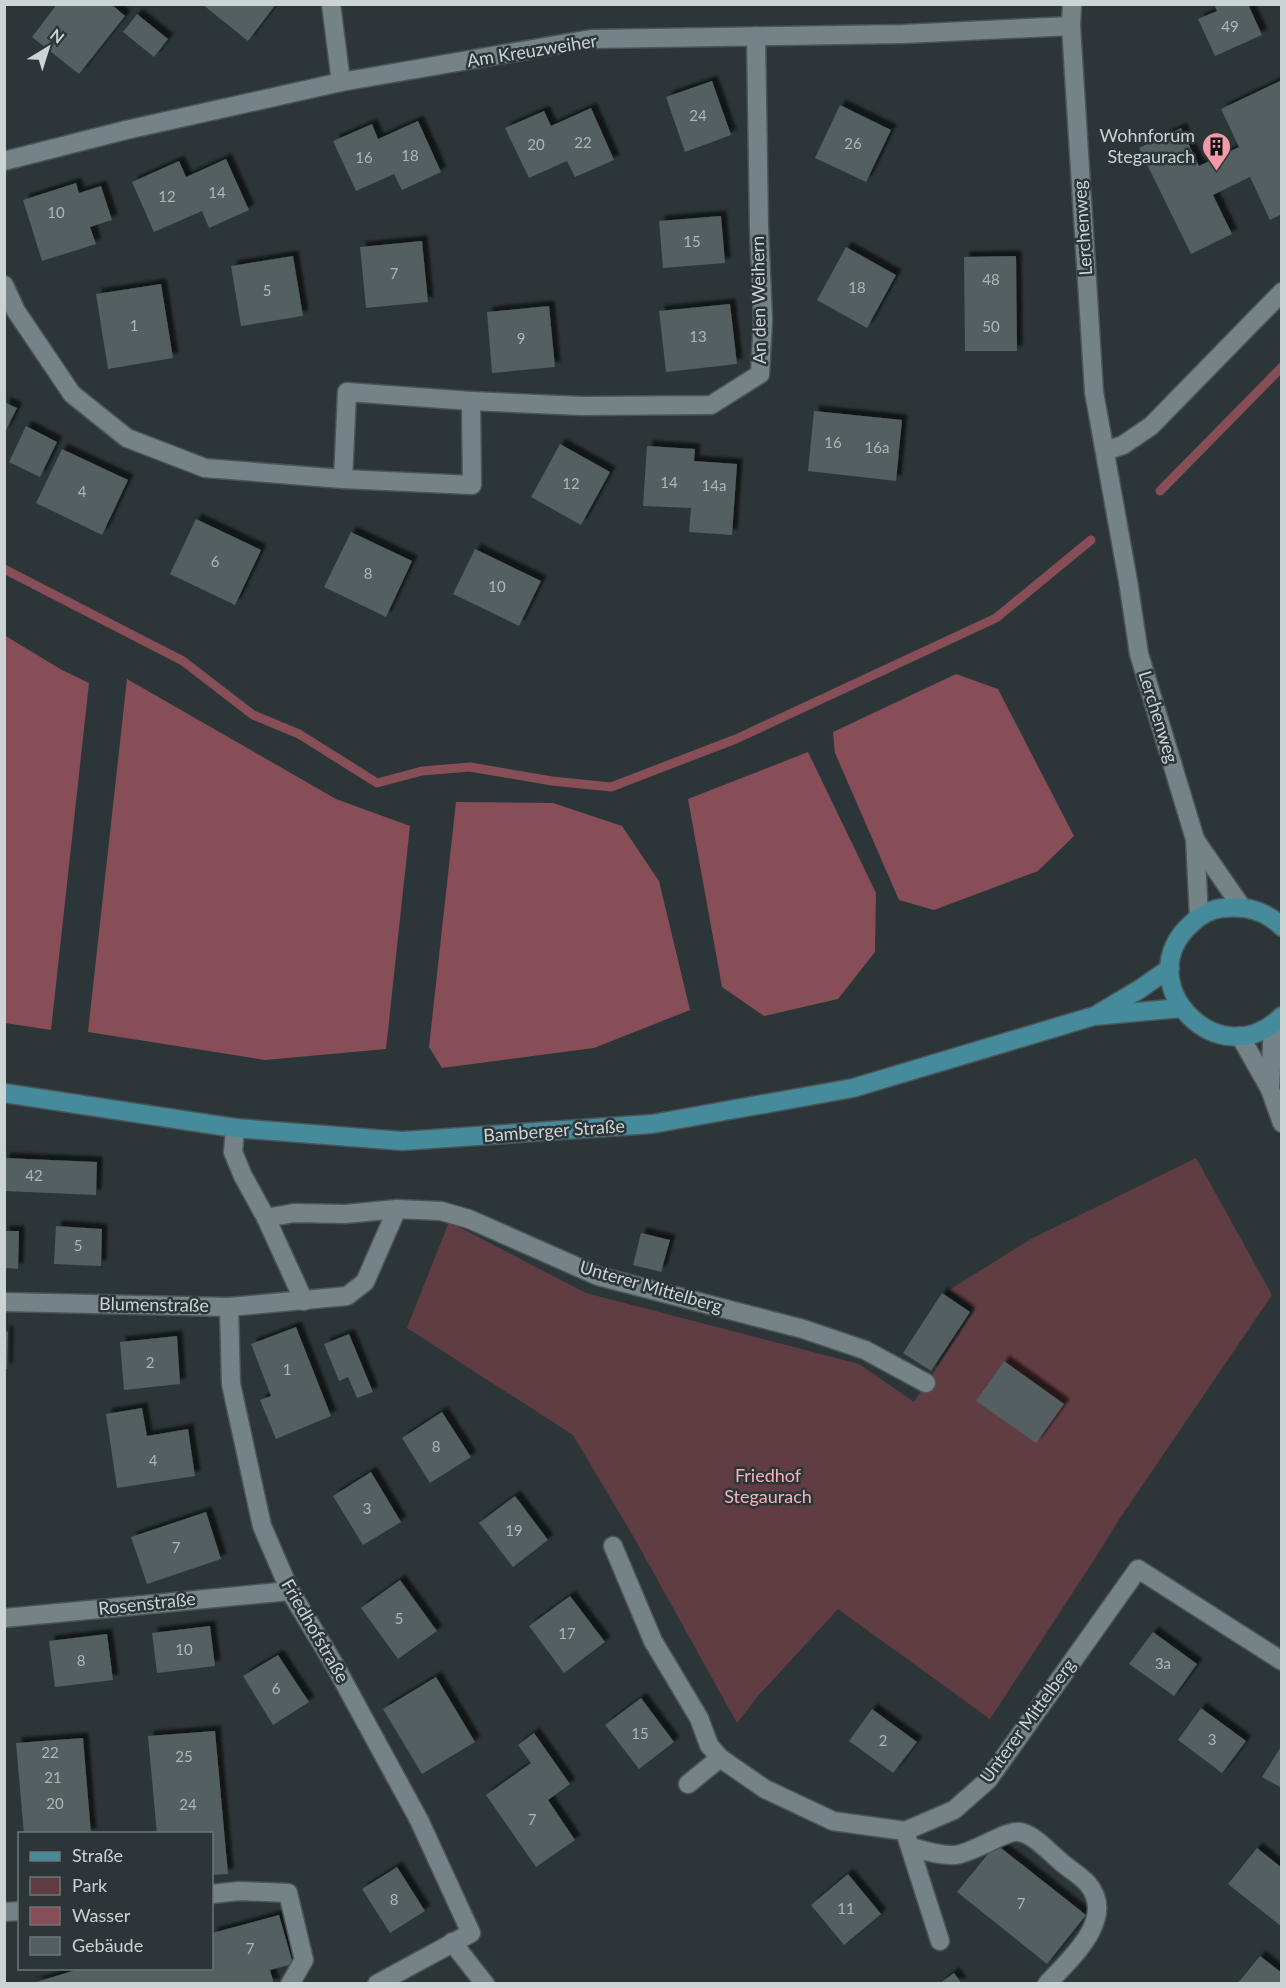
<svg xmlns="http://www.w3.org/2000/svg" width="1286" height="1988" viewBox="0 0 1286 1988" font-family="Lato,sans-serif">
<style>
.green{fill:#603d42}
.water{fill:#874e57}
.lines{fill:none;stroke-linecap:round;stroke-linejoin:round}
.stream{stroke:#874e57;stroke-width:9}
.building{fill:#525e61;filter:url(#shadow)}
.minor-casing{stroke:#4b5457;stroke-width:21}
.major-casing{stroke:#4b5457;stroke-width:21}
.minor{stroke:#768386;stroke-width:18}
.major{stroke:#458b9c;stroke-width:18}
.labels{text-anchor:middle;stroke-width:5;stroke-linejoin:round;paint-order:stroke}
.number-label{font-size:15px;fill:#aeb6b8}
.street-label{font-size:18px;fill:#ccd3d5;stroke:#2c3639}
.poi-label{font-size:18px;fill:#ccd3d5;stroke:#2c3639;text-anchor:end}
.park-label{font-size:18px;fill:#f9b0ba;stroke:#2c3639}
</style>
<defs>
<filter id="shadow"><feDropShadow dx="5.5" dy="-5.5" stdDeviation="1.5" flood-color="#0009"/></filter>
</defs>
<rect width="100%" height="100%" fill="#2c3639"/>
<path class="green" d="M1196 1158 1272 1295 1120 1518 1094 1560 990 1719 838 1609 758 1696 737 1723 636 1541 573 1435 407 1328 449 1222 586 1293 859 1364 914 1402 975 1310 949 1290 1031 1239Z"/>
<g class="water">
<path d="M4 635 62 670 89 683 51 1030 5 1023Z"/>
<path d="M956 674 998 689 1074 836 1038 871 934 910 899 900 835 753 833 732Z"/>
<path d="M127 679 336 799 410 826 386 1049 265 1060 88 1032Z"/>
<path d="M808 752 876 893 875 952 838 999 764 1016 722 987 688 799Z"/>
<path d="M456 802 553 803 622 826 659 881 690 1010 594 1048 442 1068 429 1047Z"/>
</g>
<g class="lines">
<g class="stream">
<path d="M1160 491 1282 367"/>
<path d="M4 569 183 661 253 715 299 734 377 783 422 771 470 767 552 781 611 787 736 739 996 618 1091 540"/>
</g>
</g>
<g class="building">
<path d="M57 4H111L125 16 79 74 32 37Z"/>
<path d="M202 4H276L248 41Z"/>
<path d="M1214 4H1248L1262 35 1215 56 1198 19 1217 11Z"/>
<path d="M137 14 168 39 154 57 123 32Z"/>
<path d="M1282 80V214L1270 220 1250 177 1213 195 1232 234 1191 254 1139 148 1181 128 1199 166 1239 147 1221 109Z"/>
<path d="M712 81 731 135 685 152 666 97Z"/>
<path d="M840 105 891 130 866 182 815 158Z"/>
<path d="M591 108 614 160 575 177 567 161 529 178 505 128 544 111 551 126Z"/>
<path d="M418 121 441 172 402 190 394 174 356 191 333 141 372 124 378 139Z"/>
<path d="M226 159 249 210 209 228 202 211 154 232 132 182 179 161 186 177Z"/>
<path d="M76 183 79 193 101 186 112 220 90 227 96 244 42 261 23 200Z"/>
<path d="M721 216 725 263 663 268 659 221Z"/>
<path d="M422 241 428 302 366 308 360 247Z"/>
<path d="M846 247 896 275 867 328 817 300Z"/>
<path d="M293 256 303 316 241 326 231 266Z"/>
<path d="M1016 256 1017 351H965L964 257Z"/>
<path d="M161 284 173 358 108 369 96 294Z"/>
<path d="M730 304 737 364 666 372 659 311Z"/>
<path d="M549 306 555 367 492 373 487 312Z"/>
<path d="M4 402 17 408 4 434Z"/>
<path d="M814 411 902 420 896 481 808 471Z"/>
<path d="M26 426 57 442 40 477 9 462Z"/>
<path d="M560 444 610 472 581 525 531 497Z"/>
<path d="M647 446 695 449 694 461 737 464 732 535 689 532 691 508 643 506Z"/>
<path d="M62 449 128 480 102 535 36 503Z"/>
<path d="M196 519 261 550 235 605 170 574Z"/>
<path d="M351 532 412 561 386 617 324 587Z"/>
<path d="M475 549 541 581 519 626 453 594Z"/>
<path d="M4 1158 97 1162 96 1195 4 1191Z"/>
<path d="M56 1226 102 1229 101 1266 54 1264Z"/>
<path d="M4 1231H19L18 1269 4 1268Z"/>
<path d="M641 1233 670 1240 661 1272 633 1265Z"/>
<path d="M942 1293 970 1312 931 1371 903 1353Z"/>
<path d="M296 1327 331 1416 276 1439 260 1400 271 1396 251 1344Z"/>
<path d="M4 1331 8 1332 7 1369H4Z"/>
<path d="M349 1334 373 1392 357 1398 348 1377 339 1381 324 1344Z"/>
<path d="M177 1336 180 1384 124 1390 120 1342Z"/>
<path d="M1004 1361 1064 1404 1036 1443 976 1401Z"/>
<path d="M142 1408 147 1436 188 1429 195 1476 117 1488 106 1414Z"/>
<path d="M442 1412 471 1457 430 1483 402 1438Z"/>
<path d="M371 1472 401 1522 363 1545 333 1496Z"/>
<path d="M515 1496 548 1540 513 1567 479 1523Z"/>
<path d="M206 1512 221 1559 147 1584 131 1537Z"/>
<path d="M400 1580 437 1631 398 1659 361 1608Z"/>
<path d="M570 1596 605 1642 564 1673 529 1626Z"/>
<path d="M210 1626 215 1666 157 1673 152 1633Z"/>
<path d="M1153 1632 1197 1664 1174 1696 1129 1664Z"/>
<path d="M107 1634 113 1680 55 1687 49 1641Z"/>
<path d="M278 1655 309 1702 273 1725 243 1676Z"/>
<path d="M436 1677 475 1742 422 1774 383 1709Z"/>
<path d="M641 1698 674 1742 639 1769 605 1725Z"/>
<path d="M1201 1708 1246 1741 1222 1773 1178 1740Z"/>
<path d="M872 1709 917 1742 893 1773 849 1741Z"/>
<path d="M215 1731 228 1874 212 1875V1834H157L148 1736Z"/>
<path d="M534 1733 570 1784 548 1800 575 1840 536 1867 486 1795 531 1763 518 1745Z"/>
<path d="M83 1738 91 1834H24L16 1743Z"/>
<path d="M1282 1745V1788L1262 1777Z"/>
<path d="M996 1844 1086 1915 1047 1964 957 1892Z"/>
<path d="M1257 1848 1282 1868V1927L1228 1884Z"/>
<path d="M397 1867 425 1911 390 1933 362 1889Z"/>
<path d="M848 1874 881 1914 844 1945 811 1905Z"/>
<path d="M279 1915 293 1964 270 1970 274 1984H30L82 1968H212V1933Z"/>
<path d="M1260 1956 1282 1973V1984H1237Z"/>
<path d="M954 1973 962 1984H939Z"/>
</g>
<g class="lines">
<defs>
<g id="minor">
<path d="M331 4 341 82"/>
<path d="M1072 4 1071 26 1094 392 1128 581 1139 654 1195 839 1199 917"/>
<path d="M4 161 126 130 341 82 591 39 903 34 1071 26"/>
<path d="M4 285 16 311 72 394 127 438 205 468 343 479 472 485 471 401 582 406 711 405 760 374 763 320 759 228 756 36"/>
<path d="M1105 451 1123 445 1151 426 1282 292"/>
<path d="M343 479 347 392 471 401"/>
<path d="M1196 841 1241 906"/>
<path d="M1240 1036 1270 1089 1282 1123"/>
<path d="M1270 1089 1273 1024"/>
<path d="M235 1128 233 1152 243 1176 266 1218 304 1301"/>
<path d="M266 1218 294 1213 345 1214 397 1209 441 1211 469 1219 598 1276 803 1329 865 1350 926 1383"/>
<path d="M4 1302 229 1307 347 1296 365 1282 397 1209"/>
<path d="M229 1307 231 1384 262 1526 290 1591 334 1664 419 1820 471 1933 377 1984"/>
<path d="M613 1546 653 1641 699 1718 709 1745 720 1758 765 1789 833 1821 905 1831 954 1810 988 1780 1138 1569 1282 1661"/>
<path d="M4 1618 290 1591"/>
<path d="M688 1784 720 1758"/>
<path d="M907 1838 940 1941"/>
<path d="M911 1847C925 1851 941 1856 955 1855 974 1853 1006 1830 1019 1832 1034 1834 1049 1852 1060 1861 1069 1869 1081 1876 1088 1884 1117 1919 1070 1959 1047 1984"/>
<path d="M212 1894 239 1891 288 1893 304 1960 290 1984"/>
<path d="M4 1912 20 1911"/>
<path d="M452 1942 485 1984"/>
</g>
<g id="major">
<path d="M1282 927C1265 910 1246 906 1223 908 1211 909 1199 916 1191 924 1127 982 1219 1079 1282 1016"/>
<path d="M1098 1014 1140 989 1170 968"/>
<path d="M4 1093 235 1128 402 1141 652 1124 853 1088 1094 1016 1181 1008"/>
</g>
</defs>
<use href="#minor" class="minor-casing"/>
<use href="#major" class="major-casing"/>
<use href="#minor" class="minor"/>
<use href="#major" class="major"/>
</g>
<defs>
<symbol id="building-pin" viewBox="-11 -11 22 30"><path d="M0 17L-7.5 6A9.5 9.5 0 1 1 7.5 6Z" fill="#f39aa8" stroke="#2c3639"/><path d="M-4-6H4V6H1V3H-1V6H-4ZM-2.5-4.3h1.7v1.8h-1.7ZM.8-4.3h1.7v1.8H.8ZM-2.5-1h1.7V.8h-1.7ZM.8-1h1.7V.8H.8Z" fill="#111"/></symbol>
</defs>
<g fill-rule="evenodd">
<use href="#building-pin" x="1200" y="130" width="33" height="45"/>
</g>
<g class="labels">
<g class="number-label">
<text x="1230" y="32">49</text>
<text x="698" y="121">24</text>
<text x="583" y="148">22</text>
<text x="853" y="149">26</text>
<text x="536" y="150">20</text>
<text x="410" y="161">18</text>
<text x="364" y="163">16</text>
<text x="217" y="198">14</text>
<text x="167" y="202">12</text>
<text x="56" y="218">10</text>
<text x="692" y="247">15</text>
<text x="394" y="279">7</text>
<text x="991" y="285">48</text>
<text x="857" y="293">18</text>
<text x="267" y="296">5</text>
<text x="134" y="331">1</text>
<text x="991" y="332">50</text>
<text x="698" y="342">13</text>
<text x="521" y="344">9</text>
<text x="833" y="448">16</text>
<text x="877" y="453">16a</text>
<text x="669" y="488">14</text>
<text x="571" y="489">12</text>
<text x="714" y="491">14a</text>
<text x="82" y="497">4</text>
<text x="215" y="567">6</text>
<text x="368" y="579">8</text>
<text x="497" y="592">10</text>
<text x="34" y="1181">42</text>
<text x="78" y="1251">5</text>
<text x="150" y="1368">2</text>
<text x="287" y="1375">1</text>
<text x="436" y="1452">8</text>
<text x="153" y="1466">4</text>
<text x="367" y="1514">3</text>
<text x="514" y="1536">19</text>
<text x="176" y="1553">7</text>
<text x="399" y="1624">5</text>
<text x="567" y="1639">17</text>
<text x="184" y="1655">10</text>
<text x="81" y="1666">8</text>
<text x="1163" y="1669">3a</text>
<text x="276" y="1694">6</text>
<text x="640" y="1739">15</text>
<text x="1212" y="1745">3</text>
<text x="883" y="1746">2</text>
<text x="50" y="1758">22</text>
<text x="184" y="1762">25</text>
<text x="53" y="1783">21</text>
<text x="55" y="1809">20</text>
<text x="188" y="1810">24</text>
<text x="532" y="1825">7</text>
<text x="394" y="1905">8</text>
<text x="1021" y="1909">7</text>
<text x="846" y="1914">11</text>
<text x="250" y="1954">7</text>
</g>
<g class="street-label">
<text transform="translate(532 51) rotate(-9)" y="6">Am Kreuzweiher</text>
<text transform="translate(1083 228) rotate(-94)" y="6">Lerchenweg</text>
<text transform="translate(759 300) rotate(-91)" y="6">An den Weihern</text>
<text transform="translate(1158 717) rotate(73)" y="6">Lerchenweg</text>
<text transform="translate(554 1131) rotate(-4)" y="6">Bamberger Straße</text>
<text transform="translate(651 1287) rotate(16)" y="6">Unterer Mittelberg</text>
<text transform="translate(154 1305) rotate(1)" y="6">Blumenstraße</text>
<text transform="translate(147 1604) rotate(-6)" y="6">Rosenstraße</text>
<text transform="translate(315 1631) rotate(60)" y="6">Friedhofstraße</text>
<text transform="translate(1028 1721) rotate(-54)" y="6">Unterer Mittelberg</text>
</g>
<g class="poi-label">
<text x="1195" y="142">Wohnforum<tspan x="1195" dy="21">Stegaurach</tspan></text>
</g>
<g class="park-label">
<text x="768" y="1482">Friedhof<tspan x="768" dy="21">Stegaurach</tspan></text>
</g>
</g>
<rect width="1286" height="1988" fill="none" stroke="#ccd3d5" stroke-width="12"/>
<rect x="18" y="1832" width="195" height="138" fill="#2c3639" stroke="#6c7577" stroke-width="1.5"/>
<rect x="30" y="1852" width="30" height="9" fill="#458b9c" stroke="#6c7577" stroke-width="1.5"/>
<text x="72" y="1862" font-size="18" fill="#ccd3d5">Straße</text>
<rect x="30" y="1877" width="30" height="18" fill="#603d42" stroke="#6c7577" stroke-width="1.5"/>
<text x="72" y="1892" font-size="18" fill="#ccd3d5">Park</text>
<rect x="30" y="1907" width="30" height="18" fill="#874e57" stroke="#6c7577" stroke-width="1.5"/>
<text x="72" y="1922" font-size="18" fill="#ccd3d5">Wasser</text>
<rect x="30" y="1937" width="30" height="18" fill="#525e61" stroke="#6c7577" stroke-width="1.5"/>
<text x="72" y="1952" font-size="18" fill="#ccd3d5">Gebäude</text>
<g transform="translate(48 48) rotate(38)" stroke="#2c3639" stroke-width="4.5" paint-order="stroke">
<path d="M0-4.5L10 22L0 15L-10 22Z" fill="#ccd3d5"/>
<text y="-9" font-size="16" font-weight="bold" text-anchor="middle" fill="#ccd3d5">N</text>
</g>
</svg>
